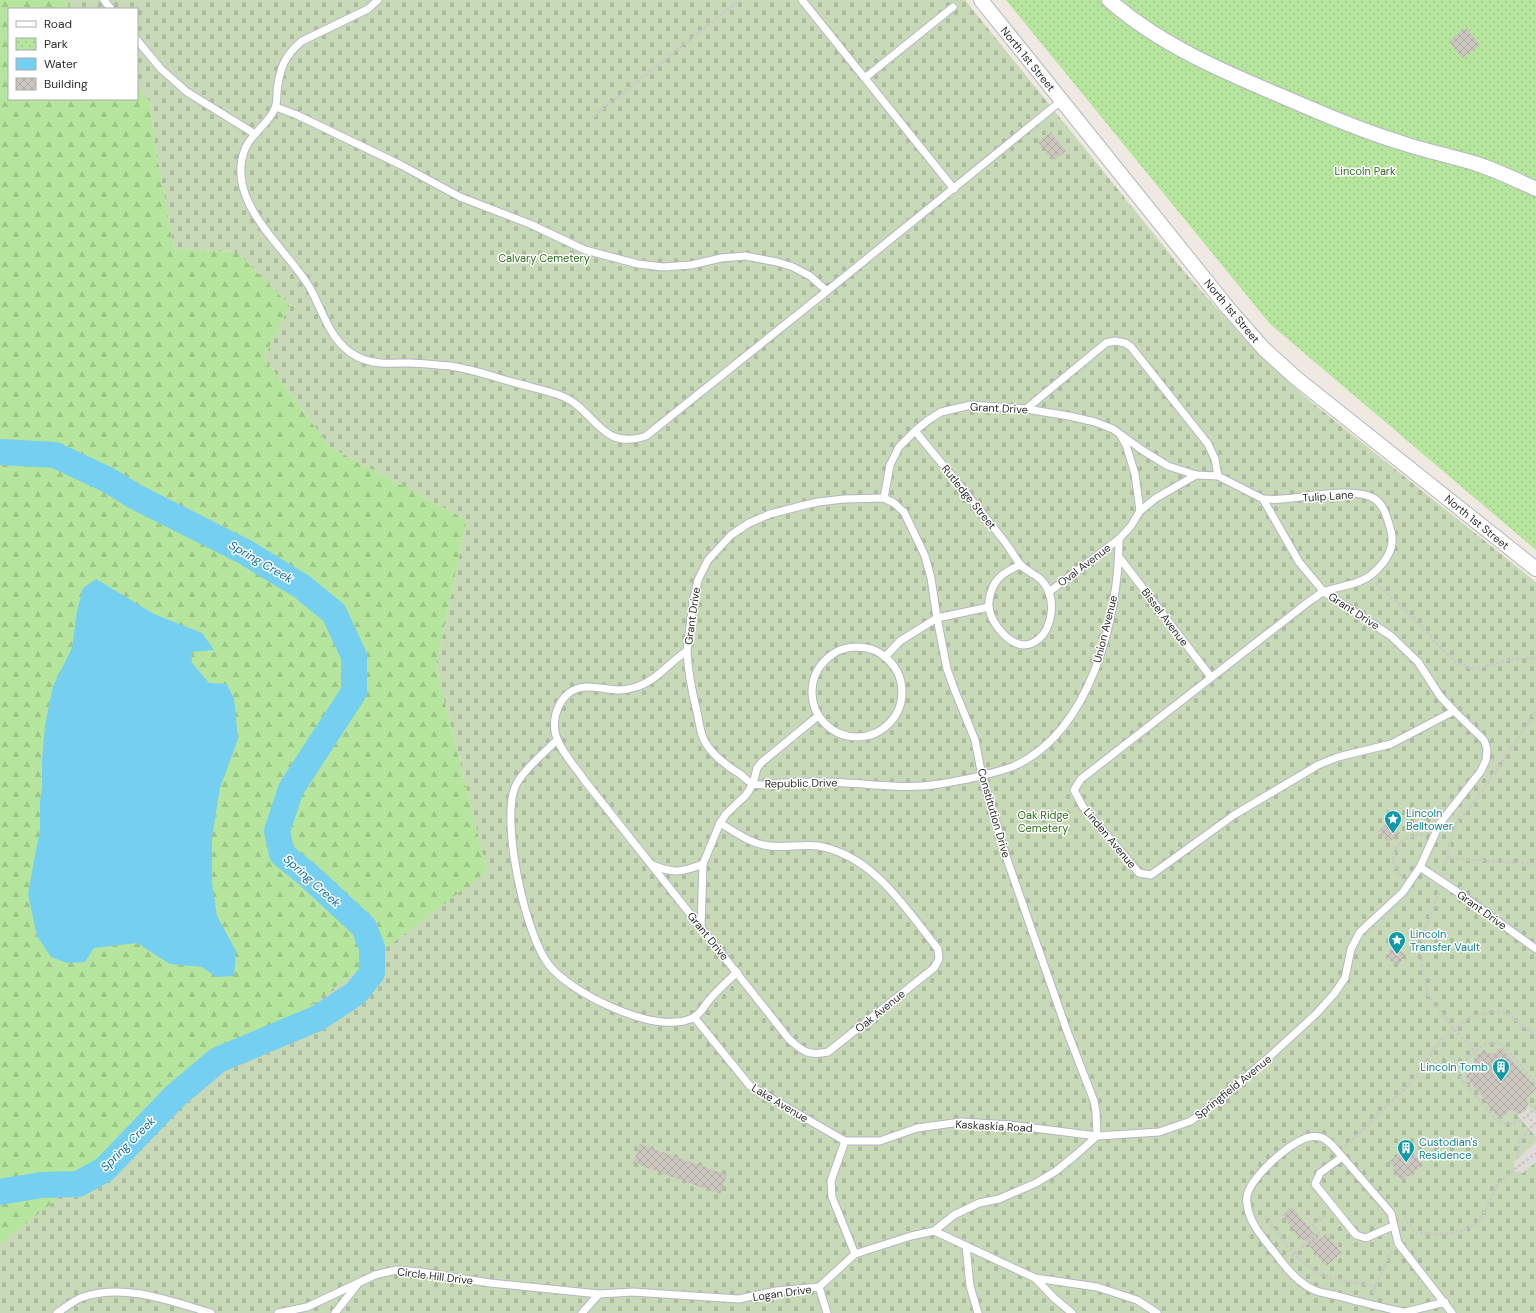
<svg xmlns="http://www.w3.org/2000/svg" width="1536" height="1313" viewBox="0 0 1536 1313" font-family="'DM Sans',sans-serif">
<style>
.forest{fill:url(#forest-firs)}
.cemetery{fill:url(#cemetery-stones)}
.park{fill:url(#park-dots)}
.plaza{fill:#dfdcd8}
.water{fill:#75cff0}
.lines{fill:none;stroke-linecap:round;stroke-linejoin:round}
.river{stroke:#75cff0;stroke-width:26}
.building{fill:url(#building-cross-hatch)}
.service-casing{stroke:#b4b7c1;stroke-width:9}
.minor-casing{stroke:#b4b7c1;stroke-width:16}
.path{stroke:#c9c9c9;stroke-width:2.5;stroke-dasharray:3 2;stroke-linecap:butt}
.service{stroke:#fff;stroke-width:7}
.minor{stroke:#fff;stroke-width:14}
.labels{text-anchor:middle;stroke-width:3;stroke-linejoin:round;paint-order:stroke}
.street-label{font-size:11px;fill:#2e2e2e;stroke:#fff}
.park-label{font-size:11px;fill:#2c6e1b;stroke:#fff}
.culture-label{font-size:11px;fill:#0d838f;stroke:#fff;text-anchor:start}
.water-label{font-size:12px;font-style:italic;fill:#0d6fa3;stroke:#fff}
</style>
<defs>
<pattern id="forest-firs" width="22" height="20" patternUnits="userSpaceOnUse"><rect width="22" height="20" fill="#b6e59e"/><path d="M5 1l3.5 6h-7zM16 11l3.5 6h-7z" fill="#9dc588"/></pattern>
<pattern id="cemetery-stones" width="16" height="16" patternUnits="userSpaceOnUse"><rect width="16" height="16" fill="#c8d9b8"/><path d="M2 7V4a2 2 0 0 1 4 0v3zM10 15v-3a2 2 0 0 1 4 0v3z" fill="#acbb9e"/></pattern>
<pattern id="park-dots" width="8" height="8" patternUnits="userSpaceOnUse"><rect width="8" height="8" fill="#b6e59e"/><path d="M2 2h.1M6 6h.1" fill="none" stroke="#9dc588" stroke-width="1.8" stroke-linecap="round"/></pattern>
<pattern id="building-cross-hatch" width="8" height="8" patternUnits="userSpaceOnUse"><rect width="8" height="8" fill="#cbc7bf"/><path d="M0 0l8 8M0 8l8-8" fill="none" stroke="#afaba4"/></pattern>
</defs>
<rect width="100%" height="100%" fill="#efe9e1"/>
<path class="forest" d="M0 0H65L73 9H9V99H137V86L150 102 155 144 174 249 237 252 290 305 264 358 330 447 467 520 436 666 487 871 0 1313Z"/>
<path class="cemetery" d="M65 0H965L1187 275 1248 343 1305 397 1536 582V1313H0V1243L487 871 436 666 467 520 330 447 264 358 290 305 237 252 174 249 155 144 150 102 137 86V9H73Z"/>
<path class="park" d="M1006 0H1536V550L1270 324Z"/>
<g class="plaza">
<path d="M1528 1105 1536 1115V1137L1517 1115 1525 1112Z"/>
<path d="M1536 1142V1162L1523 1173 1514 1171V1162Z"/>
</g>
<path class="water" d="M96 579 154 614 202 633 214 650 191 652 192 663 209 683 227 684 234 699 238 739 220 788 212 837V883L217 916 236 951 234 976 216 977 202 967 170 964 137 943 94 948 85 962 67 963 51 957 37 936 28 894 40 829V803L42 787V760L45 726 53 686 72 648 77 611 83 588Z"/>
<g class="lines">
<path class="river" d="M0 452 55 455 108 480 134 496 245 552 301 586 334 613 354 656V692L291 789 277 831 282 854 308 875 364 927 372 948V973L356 993 318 1018 218 1060 175 1096 104 1170 78 1184 42 1185 0 1192"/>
</g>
<g class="building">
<path d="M1466 27 1480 45 1462 58 1449 41Z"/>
<path d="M1051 132 1066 151 1054 160 1038 142Z"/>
<path d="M1389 821 1400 833 1388 843 1378 831Z"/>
<path d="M1392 947 1405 954 1399 965 1386 958Z"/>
<path d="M1501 1047 1536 1088V1090L1527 1098 1528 1105 1525 1111 1518 1114 1511 1110 1500 1119 1465 1076 1474 1069V1059L1478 1054 1483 1052 1493 1054Z"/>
<path d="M640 1144 727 1175 720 1194 633 1163Z"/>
<path d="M1408 1146 1422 1164 1413 1172V1176H1406L1402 1181 1393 1170 1394 1168 1389 1162Z"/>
<path d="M1292 1207 1319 1240 1326 1234 1342 1253 1326 1266 1304 1239 1302 1241 1282 1215Z"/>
</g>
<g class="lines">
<defs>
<g id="service">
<path d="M104 0 111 9"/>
<path d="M378 0 368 9 302 41C284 56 280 68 277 91 277 96 277 103 275 108 269 124 251 133 245 149 224 202 286 247 310 288 324 313 330 343 358 357 374 365 392 363 409 363 422 363 436 365 450 366 472 369 494 377 516 383 530 387 545 390 559 395 595 407 599 452 646 436L827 291 1061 101"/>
<path d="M802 0 954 189"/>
<path d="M137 40 161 69 187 92 255 134"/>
<path d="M866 77 953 7"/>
<path d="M276 107 297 115 401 165 460 197 530 224 585 250 638 264 663 267 691 265 721 258 745 256 777 262 793 267 810 276 827 291"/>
<path d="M1026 409 1106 343 1115 341 1125 343 1131 347 1208 444 1215 459 1218 476"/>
<path d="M915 431C944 466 973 501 1001 537 1008 545 1013 555 1020 564 1028 574 1041 574 1048 590 1056 608 1050 637 1030 644 1012 650 990 623 989 607 988 598 992 586 998 579 1004 572 1012 569 1020 565"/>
<path d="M884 498 890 465 899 447 915 431 927 421 941 412 971 405 1026 409 1069 416 1095 422 1113 429 1142 450 1168 466 1196 475 1218 476 1263 499 1299 562 1324 592 1391 636 1418 662 1440 696 1454 711 1484 740 1487 749 1486 760 1481 771 1440 823 1420 867 1403 892 1360 932 1351 949 1345 978 1334 994 1316 1014 1268 1058 1224 1096 1191 1121 1159 1132 1097 1136 1078 1153 1056 1171 1036 1183 999 1199 979 1203 954 1215 934 1231"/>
<path d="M1263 499C1269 499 1275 500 1281 499 1304 498 1356 486 1375 499 1384 505 1388 520 1391 531 1396 549 1384 564 1371 575 1358 585 1340 586 1325 591 1319 594 1313 599 1307 603L1081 779 1074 790 1083 807 1139 873 1151 875 1234 815 1318 765 1338 757 1391 744 1454 711"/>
<path d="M1140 511 1156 498 1196 475"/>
<path d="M1119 557 1211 677"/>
<path d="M1049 592 1119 539"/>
<circle cx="857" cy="692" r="45"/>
<path d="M687 651C688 672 692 692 697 712 699 721 700 733 705 742 713 756 727 766 740 774 744 777 749 783 754 784 759 786 774 784 781 783 803 782 825 781 846 783 871 784 897 788 922 786 940 785 958 781 976 777 988 774 1001 771 1012 767 1091 733 1119 616 1119 539L1131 526 1140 511 1135 474 1126 445 1121 436"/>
<path d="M885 657 900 641 937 618 989 607"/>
<path d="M557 740C545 752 521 772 515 787 501 822 525 935 549 965 570 992 641 1026 675 1022 680 1022 688 1020 693 1018 700 1015 706 1003 711 998 719 989 728 981 737 972"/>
<path d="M720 823C735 832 751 844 769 846 785 848 802 844 818 846 873 855 906 909 938 949L939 959 934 968 828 1052C809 1056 803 1052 789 1039L585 781C576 768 564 755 558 741 548 720 560 689 585 687 604 686 614 694 636 687 657 681 669 662 687 651L693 602 698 580 708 560 731 535 749 523 770 514 801 506 818 502 844 499 884 498 894 503 904 512 925 556 931 578 937 618 947 669 955 691 975 740 982 776 1007 859 1067 1031 1094 1101 1096 1112 1097 1136 1010 1125 961 1122 917 1128 880 1141H845L831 1181 832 1197 855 1254"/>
<path d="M653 865C673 874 683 872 703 864"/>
<path d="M1420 867 1459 893 1536 949"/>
<path d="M701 928 703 864 720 823 726 814 746 795 753 784 757 768 762 762 818 716"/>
<path d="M694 1017 750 1086 845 1141"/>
<path d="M1342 1157 1320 1173 1315 1184 1356 1235 1366 1238 1393 1226"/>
<path d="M966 1246 970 1286 978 1313"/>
<path d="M1035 1278 1054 1298 1072 1313"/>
<path d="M819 1287 827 1313"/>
<path d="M1445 1302 1406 1312H1403C1381 1307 1359 1302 1338 1296 1330 1294 1321 1293 1314 1290 1298 1283 1285 1267 1275 1253 1264 1239 1248 1222 1247 1203 1246 1198 1248 1191 1251 1186 1260 1170 1299 1132 1319 1137 1324 1137 1328 1142 1332 1145L1391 1213 1398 1243 1452 1313"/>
<path d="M57 1313C65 1308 74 1300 83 1297 125 1283 170 1301 211 1313"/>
<path d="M278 1313 307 1307 375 1275 396 1270 420 1272 490 1283 599 1294"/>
<path d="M335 1313 357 1285"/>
<path d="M582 1313 599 1294 633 1292 739 1299 776 1291 819 1287 855 1254 911 1236 934 1231 1035 1278 1097 1287 1137 1300 1157 1313"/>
</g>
<g id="minor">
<path d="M981 0 1228 308 1264 349 1296 378 1536 569"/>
<path d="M1109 0C1160 45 1224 72 1286 98 1323 114 1360 130 1399 142 1425 151 1451 156 1477 164 1498 171 1517 180 1536 189"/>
</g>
</defs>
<use href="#service" class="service-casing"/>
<use href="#minor" class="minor-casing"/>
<g class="path">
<path d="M594 116 740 0"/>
<path d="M1376 583 1415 620 1443 650 1457 663 1475 669 1512 659 1536 658"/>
<path d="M1447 856 1455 859 1536 864"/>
<path d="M1444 866 1453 832 1458 822 1484 789 1536 711"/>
<path d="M1402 877C1382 859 1399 833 1424 835"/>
<path d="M1439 892 1422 938V966L1426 985 1429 997 1438 1009 1454 1029 1475 1051C1484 1045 1492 1040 1503 1045L1536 1084"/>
<path d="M1475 1051C1467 1058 1458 1066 1461 1078L1495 1119C1511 1130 1525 1119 1536 1107"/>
<path d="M1527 1115 1536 1126"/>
<path d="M1345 1147 1411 1083 1427 1064 1433 1049 1447 1035 1470 1017 1496 1011 1508 1014 1536 1036"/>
<path d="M1518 1159C1517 1142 1524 1133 1536 1123"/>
<path d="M1404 1216 1414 1232C1439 1235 1470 1238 1484 1213 1489 1204 1492 1193 1498 1185 1507 1173 1525 1162 1536 1153"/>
<path d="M1265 1217C1281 1237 1297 1263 1321 1274 1338 1281 1358 1283 1376 1286"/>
<path d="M1291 1257 1319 1233 1313 1225 1327 1214"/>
<path d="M1373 1294 1374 1289 1391 1251"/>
</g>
<use href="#service" class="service"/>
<use href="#minor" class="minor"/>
</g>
<defs>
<symbol id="sight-pin" viewBox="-11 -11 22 30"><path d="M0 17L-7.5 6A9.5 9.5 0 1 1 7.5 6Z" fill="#0f9aa8" stroke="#fff"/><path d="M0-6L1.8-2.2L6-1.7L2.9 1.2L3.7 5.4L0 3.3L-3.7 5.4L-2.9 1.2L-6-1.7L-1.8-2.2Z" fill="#fff"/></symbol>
<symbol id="building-pin" viewBox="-11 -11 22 30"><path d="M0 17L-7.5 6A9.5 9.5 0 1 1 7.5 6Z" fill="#0f9aa8" stroke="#fff"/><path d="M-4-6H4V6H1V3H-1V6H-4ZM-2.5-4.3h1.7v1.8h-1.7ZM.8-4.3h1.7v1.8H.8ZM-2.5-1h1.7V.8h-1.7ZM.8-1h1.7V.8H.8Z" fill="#fff"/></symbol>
</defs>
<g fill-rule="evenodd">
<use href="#sight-pin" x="1383" y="809" width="20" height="27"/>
<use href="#sight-pin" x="1387" y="930" width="20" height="27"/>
<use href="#building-pin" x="1491" y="1057" width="20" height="27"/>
<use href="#building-pin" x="1396" y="1138" width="20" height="27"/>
</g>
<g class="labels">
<g class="street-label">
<text transform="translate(1028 59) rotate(51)" y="4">North 1st Street</text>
<text transform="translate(1232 311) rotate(50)" y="4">North 1st Street</text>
<text transform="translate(999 408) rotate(3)" y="4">Grant Drive</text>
<text transform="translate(1328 496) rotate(-4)" y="4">Tulip Lane</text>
<text transform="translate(969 497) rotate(51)" y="4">Rutledge Street</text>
<text transform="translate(1477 522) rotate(39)" y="4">North 1st Street</text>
<text transform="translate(1084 565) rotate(-37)" y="4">Oval Avenue</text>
<text transform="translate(1354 611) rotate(33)" y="4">Grant Drive</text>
<text transform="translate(692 616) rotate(-82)" y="4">Grant Drive</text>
<text transform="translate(1165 617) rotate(53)" y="4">Bissel Avenue</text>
<text transform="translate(1105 629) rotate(-76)" y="4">Union Avenue</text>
<text transform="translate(801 783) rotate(-1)" y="4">Republic Drive</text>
<text transform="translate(994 813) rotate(74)" y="4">Constitution Drive</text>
<text transform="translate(1110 838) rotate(50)" y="4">Linden Avenue</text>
<text transform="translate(1482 910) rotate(36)" y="4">Grant Drive</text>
<text transform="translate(708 936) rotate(51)" y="4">Grant Drive</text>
<text transform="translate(880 1011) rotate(-39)" y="4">Oak Avenue</text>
<text transform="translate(1233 1087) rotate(-39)" y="4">Springfield Avenue</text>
<text transform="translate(780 1103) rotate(31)" y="4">Lake Avenue</text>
<text transform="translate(994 1126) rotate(3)" y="4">Kaskaskia Road</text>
<text transform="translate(435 1276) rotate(7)" y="4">Circle Hill Drive</text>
<text transform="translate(782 1293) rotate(-8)" y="4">Logan Drive</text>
</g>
<g class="park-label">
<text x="1365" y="175">Lincoln Park</text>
<text x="544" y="262">Calvary Cemetery</text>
<text x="1043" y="819">Oak Ridge<tspan x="1043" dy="13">Cemetery</tspan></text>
</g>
<g class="culture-label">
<text x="1406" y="817">Lincoln<tspan x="1406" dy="13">Belltower</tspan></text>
<text x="1410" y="938">Lincoln<tspan x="1410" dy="13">Transfer Vault</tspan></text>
<text x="1488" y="1071" text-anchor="end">Lincoln Tomb</text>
<text x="1419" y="1146">Custodian's<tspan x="1419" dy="13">Residence</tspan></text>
</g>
<g class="water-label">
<text transform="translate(261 562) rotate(30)" y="4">Spring Creek</text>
<text transform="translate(312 881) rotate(42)" y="4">Spring Creek</text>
<text transform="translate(128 1144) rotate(-45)" y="4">Spring Creek</text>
</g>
</g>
<rect x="8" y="8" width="130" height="92" fill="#ffffff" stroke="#ababab"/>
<rect x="16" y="21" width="20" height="6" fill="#ffffff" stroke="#ababab"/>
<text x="44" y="28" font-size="12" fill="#2e2e2e">Road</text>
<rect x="16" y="38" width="20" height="12" fill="url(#park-dots)" stroke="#ababab"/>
<text x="44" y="48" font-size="12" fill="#2e2e2e">Park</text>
<rect x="16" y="58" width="20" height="12" fill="#75cff0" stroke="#ababab"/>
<text x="44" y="68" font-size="12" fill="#2e2e2e">Water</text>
<rect x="16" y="78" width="20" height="12" fill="url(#building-cross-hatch)" stroke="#ababab"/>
<text x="44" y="88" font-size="12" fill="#2e2e2e">Building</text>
</svg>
